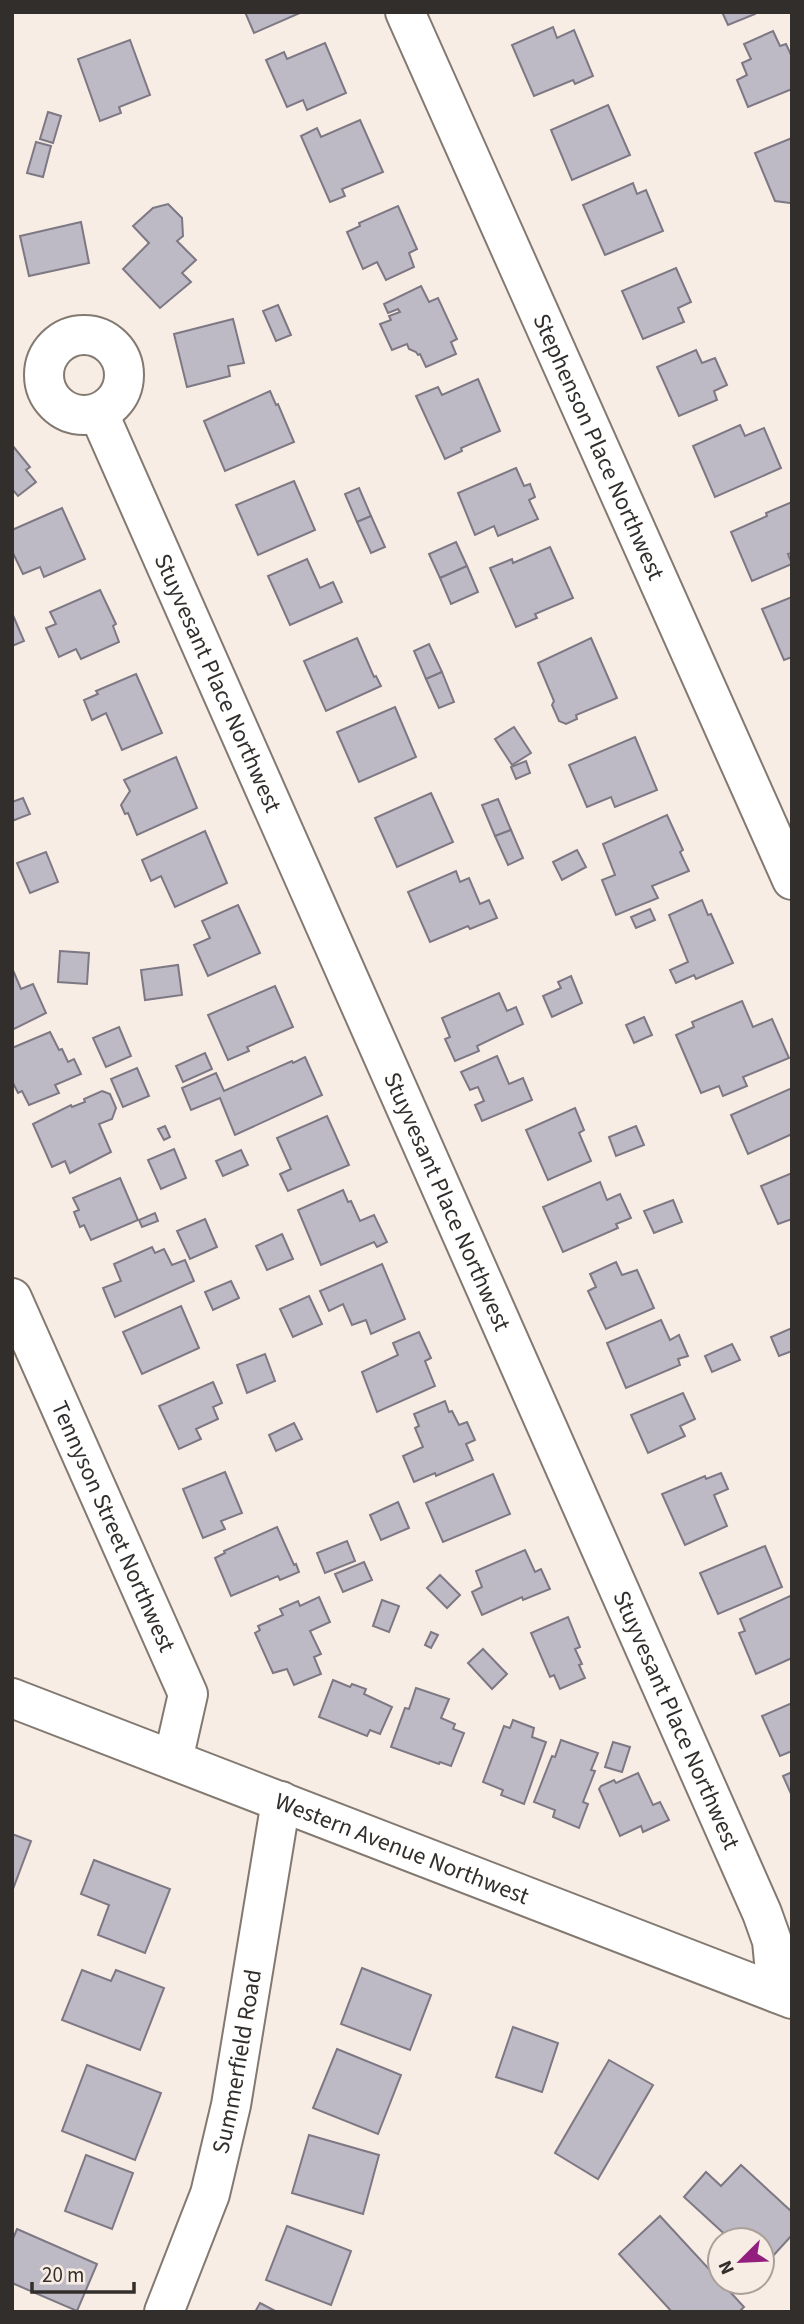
<svg xmlns="http://www.w3.org/2000/svg" width="804" height="2324" viewBox="0 0 804 2324" font-family="'Source Sans 3',sans-serif">
<style>
.building{fill:#bebac5;stroke:#7d7883;stroke-width:2}
.lines{fill:none;stroke-linecap:round;stroke-linejoin:round}
.minor-casing{stroke:#827971;stroke-width:42}
.minor{stroke:#fff;stroke-width:38}
.labels{text-anchor:middle;stroke-width:6;stroke-linejoin:round;paint-order:stroke}
.street-label{font-size:24px;fill:#322e2b;stroke:#f8ede4}
</style>
<rect width="100%" height="100%" fill="#f8ede4"/>
<g class="building">
<path d="M245 12H302L254 33Z"/>
<path d="M722 12H754L755 14 728 25Z"/>
<path d="M553 27 557 38 574 30 593 76 575 84 573 80 534 96 512 45Z"/>
<path d="M773 31 780 46 786 44 792 57V89L748 107 737 80 747 75 742 63 751 59 744 44Z"/>
<path d="M130 40 150 95 119 107 121 113 100 121 78 59Z"/>
<path d="M325 43 346 93 307 110 303 100 287 107 266 60 284 52 287 59Z"/>
<path d="M608 105 630 155 572 180 551 130Z"/>
<path d="M48 112 61 116 53 143 40 139Z"/>
<path d="M360 120 383 172 342 189 345 196 330 202 301 136 317 128 321 137Z"/>
<path d="M792 138V203H790L775 201 755 153Z"/>
<path d="M36 142 51 146 43 177 27 173Z"/>
<path d="M633 183 637 194 646 190 663 231 605 255 583 205Z"/>
<path d="M168 204 182 218 183 236 177 241 196 260 182 273 191 282 160 308 123 269 149 243 133 226 153 208Z"/>
<path d="M398 206 417 249 409 253 414 267 386 280 377 262 363 269 347 232 360 226 359 223Z"/>
<path d="M81 222 89 263 29 276 20 236Z"/>
<path d="M676 268 691 302 678 308 684 322 643 339 622 291Z"/>
<path d="M421 286 429 302 438 298 457 339 451 342 456 354 426 367 420 354 418 355 416 352 409 349 407 344 392 350 380 324 391 320 389 316 400 312 398 309 388 313 384 304Z"/>
<path d="M278 305 291 335 276 341 263 311Z"/>
<path d="M233 319 244 363 228 366 230 376 187 387 174 334Z"/>
<path d="M696 350 702 363 715 358 727 385 714 391 717 400 679 416 657 367Z"/>
<path d="M478 379 500 431 461 448 462 451 445 459 416 396 438 387 442 395Z"/>
<path d="M270 391 276 405 278 404 294 442 225 471 204 421Z"/>
<path d="M740 425 745 436 764 428 781 468 715 497 693 446Z"/>
<path d="M12 445 30 467 26 470 36 482 18 496 12 489Z"/>
<path d="M516 468 524 486 530 484 535 497 529 500 538 519 498 536 494 526 475 535 458 493Z"/>
<path d="M294 481 315 530 258 555 236 505Z"/>
<path d="M359 488 371 516 357 522 345 494Z"/>
<path d="M792 502V553L788 554 792 564 752 581 731 532 767 516 766 513Z"/>
<path d="M62 508 85 559 44 577 40 567 23 574 12 551V530Z"/>
<path d="M371 516 385 547 371 553 357 522Z"/>
<path d="M456 542 467 566 440 578 429 554Z"/>
<path d="M550 547 573 598 535 614 537 618 516 627 490 568 512 559 513 563Z"/>
<path d="M307 559 320 588 333 582 342 602 290 625 268 576Z"/>
<path d="M467 566 478 592 451 604 440 578Z"/>
<path d="M100 590 116 624 113 626 119 642 81 659 76 649 59 657 46 628 56 624 50 612Z"/>
<path d="M792 597V657L784 660 762 609Z"/>
<path d="M12 613 24 641 12 646Z"/>
<path d="M357 638 374 677 376 676 381 686 326 711 304 661Z"/>
<path d="M591 638 617 698 576 715 577 719 566 724 559 721 552 705 554 701 538 663Z"/>
<path d="M429 644 442 672 426 679 414 651Z"/>
<path d="M442 672 454 702 439 708 426 679Z"/>
<path d="M136 674 162 733 122 750 106 713 92 720 84 700 98 694 96 691Z"/>
<path d="M395 707 416 757 359 782 337 732Z"/>
<path d="M514 727 531 753 512 765 495 739Z"/>
<path d="M635 737 657 790 615 807 611 797 587 807 569 765Z"/>
<path d="M176 757 197 808 137 835 128 813 125 814 121 805 130 791 124 780Z"/>
<path d="M526 761 530 773 516 779 511 767Z"/>
<path d="M431 793 453 842 397 867 375 818Z"/>
<path d="M23 798 30 814 12 821V802Z"/>
<path d="M498 799 511 830 495 836 482 805Z"/>
<path d="M667 815 683 850 680 852 689 871 652 886 658 898 616 915 602 880 615 875 603 844Z"/>
<path d="M511 830 523 858 508 865 495 836Z"/>
<path d="M205 831 227 883 175 907 161 876 151 881 142 860Z"/>
<path d="M577 850 586 867 562 880 553 862Z"/>
<path d="M46 852 58 882 30 893 17 863Z"/>
<path d="M456 871 460 882 469 878 480 904 489 900 497 918 470 929 468 926 430 942 408 892Z"/>
<path d="M702 900 708 915 711 914 733 963 696 979 694 975 676 983 670 970 688 962 669 915Z"/>
<path d="M238 905 260 953 208 976 194 945 210 938 202 921Z"/>
<path d="M650 909 655 920 636 928 631 917Z"/>
<path d="M60 951 89 953 87 984 58 982Z"/>
<path d="M178 965 182 995 145 1000 141 970Z"/>
<path d="M12 968 21 989 33 984 46 1013 12 1030Z"/>
<path d="M571 976 582 1003 552 1017 543 996 561 988 558 982Z"/>
<path d="M275 986 293 1027 247 1047 249 1051 228 1060 208 1015Z"/>
<path d="M499 993 507 1011 516 1007 523 1024 477 1046 479 1051 455 1061 445 1039 450 1037 442 1018Z"/>
<path d="M742 1001 753 1027 772 1019 789 1058 743 1077 747 1086 723 1096 719 1086 701 1093 676 1035 694 1027 692 1022Z"/>
<path d="M644 1017 652 1035 634 1043 626 1025Z"/>
<path d="M119 1027 131 1056 106 1067 93 1038Z"/>
<path d="M50 1032 59 1050 62 1049 68 1062 74 1059 81 1074 55 1085 59 1093 29 1105 22 1091 18 1093 12 1081V1048Z"/>
<path d="M205 1053 212 1069 183 1082 176 1066Z"/>
<path d="M497 1056 509 1084 523 1078 532 1100 482 1121 475 1105 484 1101 478 1087 470 1090 461 1072Z"/>
<path d="M305 1057 322 1095 235 1135 220 1098 191 1110 182 1088 216 1073 224 1091 292 1061 293 1063Z"/>
<path d="M137 1068 149 1096 123 1107 111 1079Z"/>
<path d="M792 1088V1134L748 1154 731 1115Z"/>
<path d="M102 1091 110 1094 116 1108 112 1119 99 1124 111 1152 70 1173 65 1161 52 1167 33 1124 71 1105 72 1107 85 1102 84 1099Z"/>
<path d="M575 1108 584 1130 579 1133 591 1161 548 1180 526 1130Z"/>
<path d="M327 1116 349 1165 288 1191 280 1174 291 1169 277 1138Z"/>
<path d="M165 1126 170 1137 164 1140 158 1129Z"/>
<path d="M636 1126 644 1145 616 1156 609 1137Z"/>
<path d="M174 1149 186 1178 161 1189 148 1160Z"/>
<path d="M241 1150 248 1165 223 1176 216 1161Z"/>
<path d="M792 1173V1219L778 1224 761 1186Z"/>
<path d="M120 1178 138 1220 91 1240 84 1225 80 1227 74 1212 79 1210 73 1198Z"/>
<path d="M600 1182 607 1200 620 1194 631 1218 616 1224 618 1228 563 1252 543 1207Z"/>
<path d="M343 1190 348 1202 351 1201 360 1221 374 1215 387 1242 377 1247 374 1242 321 1265 298 1210Z"/>
<path d="M673 1200 682 1222 654 1233 644 1211Z"/>
<path d="M155 1213 158 1221 142 1227 139 1220Z"/>
<path d="M205 1219 217 1247 190 1259 177 1231Z"/>
<path d="M282 1234 293 1259 267 1270 256 1246Z"/>
<path d="M152 1247 155 1253 164 1249 172 1265 185 1260 194 1281 115 1317 103 1288 121 1281 114 1264Z"/>
<path d="M616 1262 622 1275 637 1270 654 1308 606 1329 588 1291 596 1287 590 1274Z"/>
<path d="M382 1264 405 1319 371 1334 366 1320 352 1325 343 1304 329 1311 320 1291Z"/>
<path d="M231 1281 239 1298 213 1310 205 1292Z"/>
<path d="M309 1296 322 1324 293 1337 280 1309Z"/>
<path d="M181 1306 199 1348 142 1374 123 1332Z"/>
<path d="M661 1320 670 1340 679 1335 688 1356 678 1359 680 1365 626 1388 607 1343Z"/>
<path d="M792 1328V1351L779 1356 771 1337Z"/>
<path d="M419 1332 431 1358 425 1361 435 1386 377 1412 362 1372 398 1355 393 1343Z"/>
<path d="M732 1344 740 1360 712 1372 705 1356Z"/>
<path d="M265 1354 275 1381 247 1393 237 1365Z"/>
<path d="M213 1382 222 1403 213 1407 218 1419 196 1429 201 1439 179 1449 159 1406Z"/>
<path d="M683 1393 695 1419 680 1426 685 1436 648 1453 631 1415Z"/>
<path d="M445 1401 449 1412 452 1411 459 1425 467 1422 475 1440 466 1444 473 1460 436 1476 435 1473 414 1482 403 1456 423 1447 415 1428 419 1426 414 1414Z"/>
<path d="M294 1423 302 1439 276 1451 269 1435Z"/>
<path d="M225 1472 242 1513 221 1521 225 1529 203 1538 183 1489Z"/>
<path d="M721 1473 728 1489 714 1495 727 1526 685 1545 662 1494 705 1476 706 1479Z"/>
<path d="M493 1474 510 1514 443 1542 426 1503Z"/>
<path d="M398 1502 409 1528 381 1540 370 1515Z"/>
<path d="M277 1527 294 1565 296 1564 299 1572 280 1580 278 1576 231 1596 215 1558 225 1553 224 1551Z"/>
<path d="M347 1541 355 1561 325 1573 317 1553Z"/>
<path d="M765 1546 782 1587 718 1614 700 1573Z"/>
<path d="M525 1550 535 1572 541 1569 550 1589 523 1600 522 1597 482 1615 472 1592 482 1587 476 1571Z"/>
<path d="M364 1562 372 1580 343 1592 335 1574Z"/>
<path d="M440 1575 460 1595 447 1608 427 1588Z"/>
<path d="M790 1596 792 1600V1658L756 1674 739 1633 745 1631 740 1619Z"/>
<path d="M319 1597 330 1622 310 1631 321 1654 314 1657 321 1674 294 1685 287 1669 273 1673 255 1633 260 1630 258 1626 283 1615 280 1609 298 1601 300 1606Z"/>
<path d="M382 1600 399 1606 389 1632 373 1626Z"/>
<path d="M568 1617 580 1647 575 1649 582 1664 579 1665 585 1678 560 1689 554 1675 550 1677 531 1633Z"/>
<path d="M431 1632 438 1635 431 1648 425 1645Z"/>
<path d="M483 1649 507 1674 492 1689 468 1663Z"/>
<path d="M333 1680 350 1687 352 1684 366 1689 364 1694 392 1707 380 1734 370 1730 367 1736 319 1717Z"/>
<path d="M416 1688 449 1699 441 1718 455 1724 453 1729 464 1733 451 1766 440 1762 439 1764 391 1747 405 1708 409 1709Z"/>
<path d="M792 1703V1751L780 1756 762 1716Z"/>
<path d="M513 1720 534 1728 532 1737 546 1742 524 1804 501 1795 503 1790 483 1782 504 1726 510 1728Z"/>
<path d="M561 1740 598 1753 591 1770 595 1771 583 1802 588 1804 579 1828 553 1817 555 1810 534 1802 552 1756 555 1757Z"/>
<path d="M613 1742 630 1747 622 1772 605 1767Z"/>
<path d="M792 1772V1796L783 1776Z"/>
<path d="M638 1773 653 1805 660 1802 669 1820 643 1832 641 1826 620 1836 599 1789 601 1786 614 1780 616 1783Z"/>
<path d="M12 1834 31 1841 13 1889 12 1888Z"/>
<path d="M94 1860 170 1889 145 1953 98 1935 109 1905 81 1894Z"/>
<path d="M362 1968 431 1995 410 2050 341 2024Z"/>
<path d="M82 1970 111 1981 116 1970 164 1988 140 2050 62 2020Z"/>
<path d="M513 2027 558 2043 542 2092 496 2077Z"/>
<path d="M337 2049 401 2075 378 2134 313 2108Z"/>
<path d="M609 2060 653 2085 598 2179 555 2153Z"/>
<path d="M87 2065 161 2093 135 2160 62 2131Z"/>
<path d="M309 2135 379 2155 363 2214 292 2193Z"/>
<path d="M86 2155 133 2173 112 2229 65 2211Z"/>
<path d="M741 2165 792 2212V2235L762 2268V2240H731L684 2197 706 2172 721 2186Z"/>
<path d="M660 2216 744 2307 739 2312H672L619 2254Z"/>
<path d="M287 2226 351 2251 331 2305 266 2280Z"/>
<path d="M17 2229 97 2264 77 2311 12 2283V2241Z"/>
<path d="M260 2303 277 2312H255Z"/>
</g>
<g class="lines">
<defs>
<g id="minor">
<path id="s1" d="M405 12 792 880"/>
<circle cx="84" cy="375" r="40"/>
<path id="s2" d="M99 414 762 1913 772 1941 777 1993"/>
<path id="s3" d="M12 1298 188 1694 173 1760"/>
<path id="s4" d="M12 1698 792 1999"/>
<path id="s5" d="M164 2312 210 2194 231 2105 281 1801"/>
</g>
</defs>
<use href="#minor" class="minor-casing"/>
<use href="#minor" class="minor"/>
</g>
<g class="labels">
<g class="street-label">
<text dy="8" stroke="none"><textPath href="#s1" startOffset="476">Stephenson Place Northwest</textPath></text>
<text dy="8" stroke="none"><textPath href="#s2" startOffset="294">Stuyvesant Place Northwest</textPath></text>
<text dy="8" stroke="none"><textPath href="#s2" startOffset="861">Stuyvesant Place Northwest</textPath></text>
<text dy="8" stroke="none"><textPath href="#s3" startOffset="250">Tennyson Street Northwest</textPath></text>
<text dy="8" stroke="none"><textPath href="#s2" startOffset="1428">Stuyvesant Place Northwest</textPath></text>
<text dy="8" stroke="none"><textPath href="#s4" startOffset="418">Western Avenue Northwest</textPath></text>
<text dy="8" stroke="none"><textPath href="#s5" startOffset="262">Summerfield Road</textPath></text>
</g>
</g>
<rect width="804" height="2324" fill="none" stroke="#322e2b" stroke-width="28"/>
<g transform="translate(741 2261) rotate(246)"><circle r="33" fill="#f8ede4" stroke="#a9a19a" stroke-width="2"/>
<path d="M0-5L12 26L0 18L-12 26Z" fill="#921f7e"/>
<text y="-10" font-size="19" font-weight="bold" text-anchor="middle" fill="#322e2b">N</text>
</g>
<path d="M32 2282v10h102v-10" fill="none" stroke="#322e2b" stroke-width="3.5"/>
<text x="42" y="2282" font-size="21" fill="#322e2b" stroke="#f8ede4" stroke-width="5" paint-order="stroke">20 m</text>
</svg>
